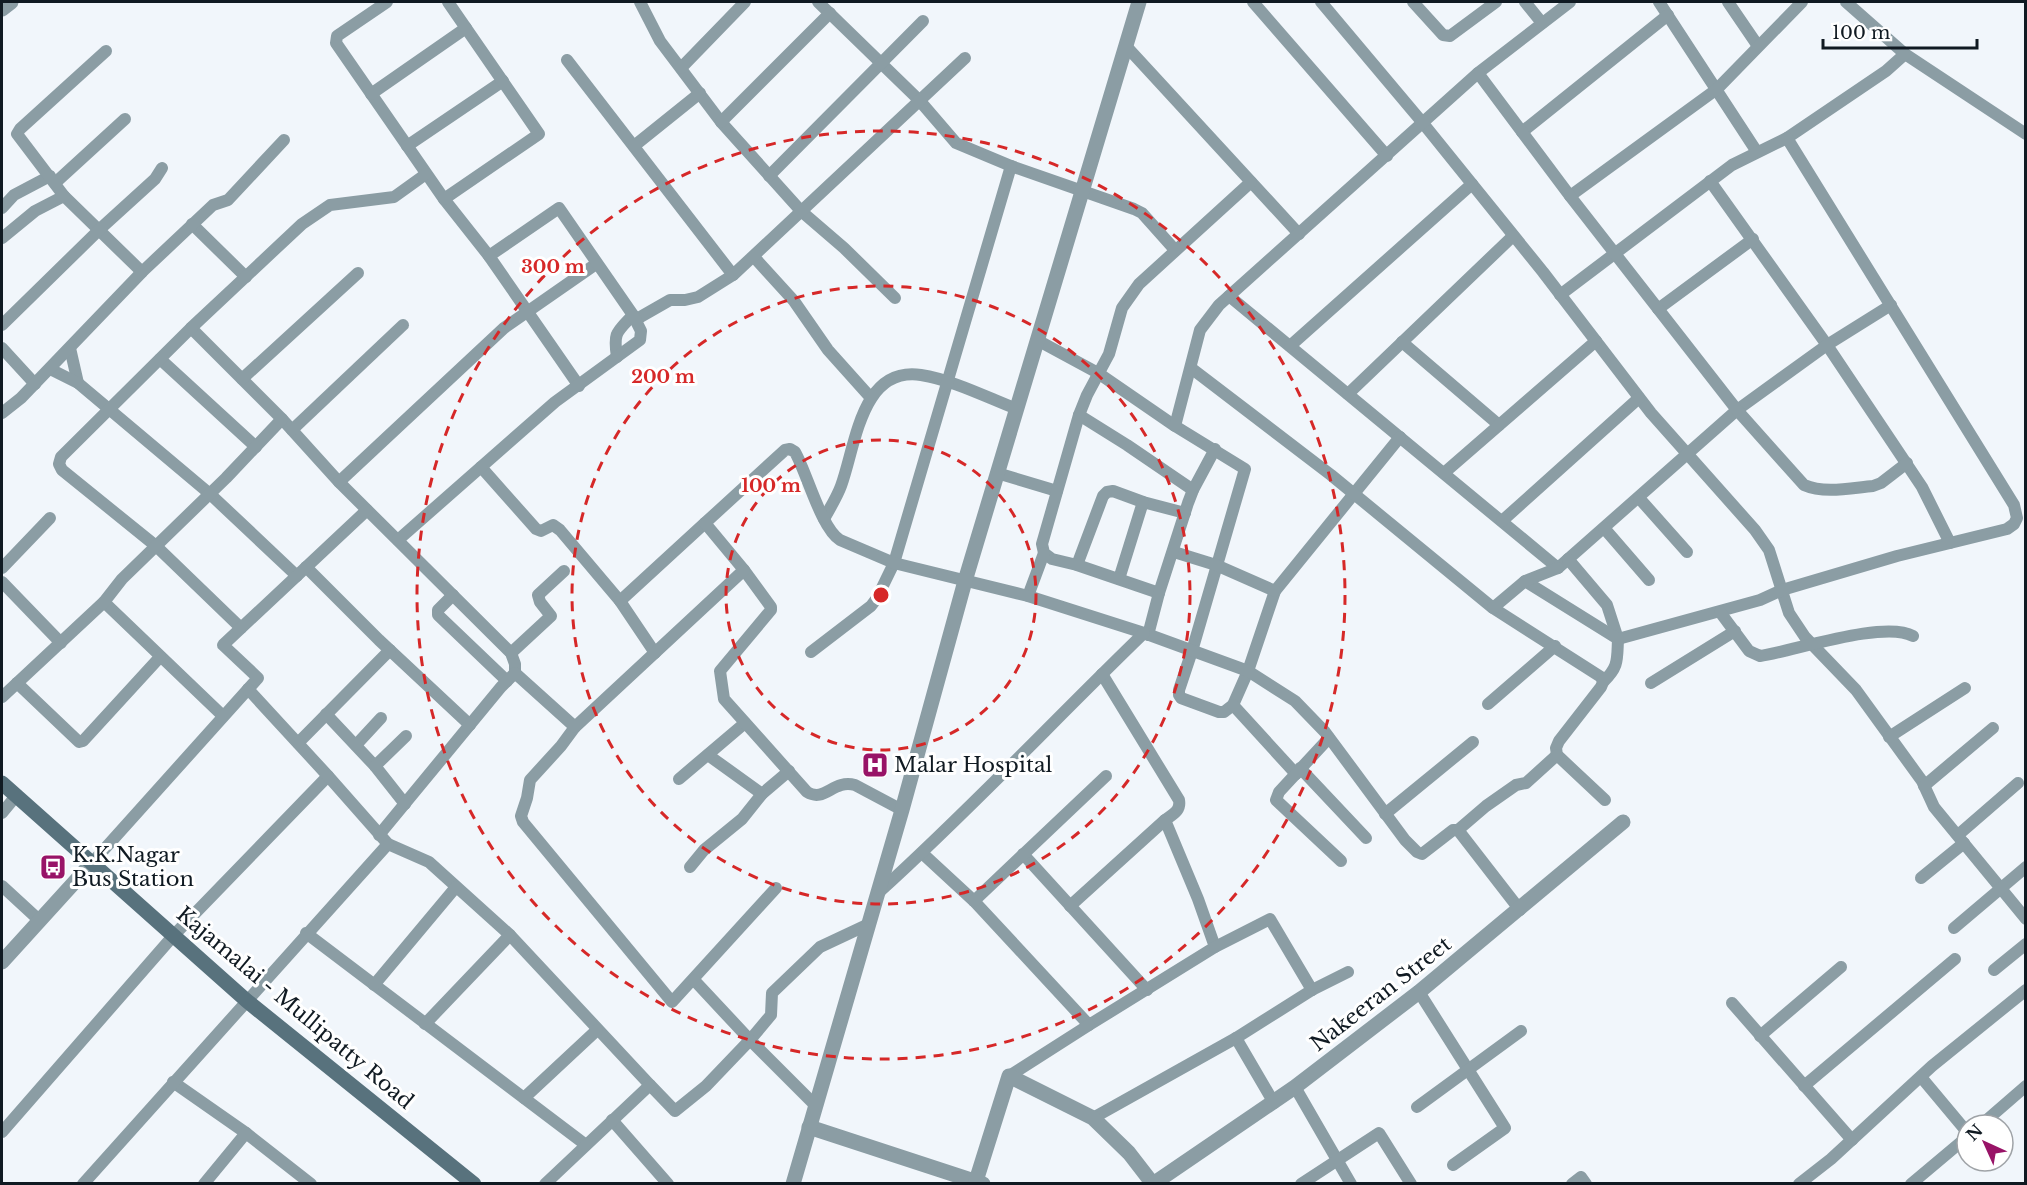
<svg xmlns="http://www.w3.org/2000/svg" width="2027" height="1185" viewBox="0 0 2027 1185" font-family="'Libre Baskerville',serif">
<style>
.lines{fill:none;stroke-linecap:round;stroke-linejoin:round}
.minor{stroke:#8b9da4;stroke-width:12}
.tertiary{stroke:#8b9da4;stroke-width:15}
.secondary{stroke:#58727d;stroke-width:15}
.ring{fill:none;stroke:#d62828;stroke-width:3;stroke-dasharray:10 8}
.labels{text-anchor:middle;stroke-width:6;stroke-linejoin:round;paint-order:stroke}
.poi-label{font-size:21px;fill:#101a22;stroke:#fff;text-anchor:start}
.street-label{font-size:21px;fill:#101a22;stroke:#fff}
.centre{fill:#d62828;stroke:#fff;stroke-width:3}
.ring-label{font-size:18px;text-anchor:middle;font-weight:bold;fill:#d62828;stroke:#fff;stroke-width:6;stroke-linejoin:round;paint-order:stroke}
</style>
<rect width="100%" height="100%" fill="#f1f6fb"/>
<g class="lines">
<g class="minor">
<path d="M387 2 337 36 336 43 444 199 489 256 579 386"/>
<path d="M640 2 660 41 721 122 801 211 844 248 895 298"/>
<path d="M818 2 919 100 956 143 1011 166 1134 209 1142 213 1175 250"/>
<path d="M1253 2 1387 156"/>
<path d="M1321 2 1422 122 1543 272 1651 413 1755 530 1769 550 1789 613 1805 637 1856 690 1922 781 1934 807 2026 919"/>
<path d="M1413 2 1443 35 1450 36 1496 2"/>
<path d="M1525 2 1542 23"/>
<path d="M1659 2 1757 152"/>
<path d="M1728 2 1758 46"/>
<path d="M1846 2 1905 54 2026 134"/>
<path d="M1126 46 1299 234"/>
<path d="M567 60 733 275"/>
<path d="M681 68 745 2"/>
<path d="M1478 73 1570 2"/>
<path d="M371 94 466 28"/>
<path d="M721 122 830 13"/>
<path d="M1522 132 1668 15"/>
<path d="M407 146 503 81"/>
<path d="M634 146 700 93"/>
<path d="M769 176 923 21"/>
<path d="M1710 181 1827 345 1922 487 1950 543"/>
<path d="M55 183 125 119"/>
<path d="M64 196 142 272"/>
<path d="M1570 196 1717 89 1802 2"/>
<path d="M444 199 539 134 448 2"/>
<path d="M2 208 14 195 50 176"/>
<path d="M192 224 246 277"/>
<path d="M2 238 35 211 64 196 17 134 20 129 106 51"/>
<path d="M754 257 794 301 828 350 871 398"/>
<path d="M1560 295 1732 165 1787 138 1886 71 1905 54"/>
<path d="M1229 296 1558 568 1737 410 1827 345 1891 305"/>
<path d="M1658 309 1753 239"/>
<path d="M635 320 670 300H685L698 297 733 275 965 58"/>
<path d="M2 325 100 229 155 179 162 168"/>
<path d="M191 328 282 419 339 482 511 653 515 664V673"/>
<path d="M1037 340 1098 373 1175 426 1245 469 1192 651 1179 690V695L1181 698 1219 712H1224L1233 705 1248 671 1275 591 1400 437"/>
<path d="M1402 342 1499 425"/>
<path d="M1290 346 1472 184"/>
<path d="M2 348 35 384"/>
<path d="M70 348 78 383"/>
<path d="M617 357C613 332 617 332 633 315"/>
<path d="M160 359 256 447"/>
<path d="M1191 368 1331 475 1493 608 1601 677 1603 682 1601 687 1559 741 1556 748 1557 755 1605 800"/>
<path d="M50 369 78 383 210 494 297 576"/>
<path d="M242 379 358 273"/>
<path d="M1348 394 1513 236"/>
<path d="M2 413 21 398 142 272 213 205 228 200 284 140"/>
<path d="M1079 415 1127 445 1193 490"/>
<path d="M1175 426 1200 330 1219 305 1478 73 1570 196 1737 410 1804 485C1824 494 1851 488 1873 486L1881 483 1907 463"/>
<path d="M292 430 403 325"/>
<path d="M481 467 536 529 541 531 553 525 560 530 620 601 655 653"/>
<path d="M997 473 1057 491"/>
<path d="M1444 473 1596 341"/>
<path d="M339 482 504 328 596 264"/>
<path d="M1639 498 1687 552"/>
<path d="M824 519C830 508 837 497 841 486 856 445 861 366 921 375 953 380 986 397 1017 409"/>
<path d="M1502 521 1639 398"/>
<path d="M1604 528 1649 580"/>
<path d="M398 540 555 402 640 340 641 331 633 315 559 208 489 256"/>
<path d="M1174 552 1216 565 1275 591"/>
<path d="M1568 559 1607 605 1618 639 1760 600 1782 590 1897 556 2007 529 2014 524 2017 518 2014 505 1787 138"/>
<path d="M1077 565 1103 496 1107 492 1113 491 1143 502 1185 513"/>
<path d="M306 567 379 640 470 725"/>
<path d="M2 568 50 518"/>
<path d="M1119 579 1143 502"/>
<path d="M1525 581 1618 639C1617 660 1619 667 1603 682"/>
<path d="M2 582 61 643"/>
<path d="M1159 593 1077 565 1052 559 1044 553 1042 544 1079 415 1087 395 1109 354 1122 308 1139 284 1251 182"/>
<path d="M453 595 438 610V615L507 681"/>
<path d="M1028 596 1044 553"/>
<path d="M620 601 705 523"/>
<path d="M104 602 223 716"/>
<path d="M1493 608 1525 581 1558 568"/>
<path d="M1720 612 1749 651 1760 656C1794 651 1884 620 1913 636"/>
<path d="M241 628 156 546 62 470 59 464 61 457 191 328 302 224 330 205 394 197 426 174"/>
<path d="M1148 635 1159 593 1188 503 1193 490 1215 449"/>
<path d="M811 652 871 606 877 598 894 563 1011 166"/>
<path d="M511 653 551 616 540 602 538 595 564 571"/>
<path d="M17 683 79 742 83 741 160 657"/>
<path d="M1651 683 1735 631"/>
<path d="M2 697 104 602 122 579 226 478 282 419"/>
<path d="M1488 704 1555 646"/>
<path d="M1233 705 1296 774"/>
<path d="M326 714 375 766 405 804"/>
<path d="M575 727 561 746 530 780 527 798 521 816 523 822 672 1002 776 888"/>
<path d="M1889 737 1965 688"/>
<path d="M1329 738 1279 792 1276 800 1341 861"/>
<path d="M298 743 390 650"/>
<path d="M356 745 381 718"/>
<path d="M708 755 762 794"/>
<path d="M375 766 406 736"/>
<path d="M1300 768 1366 838"/>
<path d="M679 779 745 723"/>
<path d="M1924 786 1993 728"/>
<path d="M902 810 855 785C833 779 825 803 807 792L724 699 720 671 771 610V607L744 570 705 523 785 450 790 449 795 452C807 473 821 528 840 540L894 563 1028 596 1144 633 1248 671 1295 701 1325 732 1405 840 1417 852 1422 854 1453 830H1458L1520 910"/>
<path d="M2 813 16 796"/>
<path d="M1385 814 1473 742"/>
<path d="M1458 830 1486 806 1516 785 1526 783 1557 755"/>
<path d="M379 835 501 687 515 673 575 727 744 570"/>
<path d="M1958 835 2018 783"/>
<path d="M388 844 429 862 510 935 650 1085"/>
<path d="M922 853 974 901 1089 1025 1215 947 1198 899 1165 820C1173 814 1181 811 1179 800L1102 674"/>
<path d="M1023 854 1147 990"/>
<path d="M91 864 258 678 223 645 367 510"/>
<path d="M690 867 704 850 742 819 762 794 789 771"/>
<path d="M1921 878 1964 843"/>
<path d="M2 886 39 920"/>
<path d="M878 893C970 810 1055 719 1144 633"/>
<path d="M974 901 1106 776"/>
<path d="M1070 906 1165 820"/>
<path d="M1954 928 2026 867"/>
<path d="M306 933 586 1145"/>
<path d="M1215 947 1270 919 1312 990"/>
<path d="M1994 970 2026 944"/>
<path d="M694 980 750 1040 771 1015 772 993 820 947 869 924"/>
<path d="M374 985 456 887"/>
<path d="M1419 992 1505 1128 1453 1165"/>
<path d="M1732 1003 1852 1140"/>
<path d="M425 1024 510 935"/>
<path d="M1760 1036 1841 967"/>
<path d="M1236 1038 1274 1103"/>
<path d="M1009 1076 1089 1025"/>
<path d="M1921 1077 1967 1132"/>
<path d="M173 1082 246 1133 311 1184"/>
<path d="M1804 1086 1955 959"/>
<path d="M1295 1087 1351 1184"/>
<path d="M524 1098 597 1030"/>
<path d="M1417 1107 1521 1031"/>
<path d="M1093 1118 1236 1038 1312 990 1348 972"/>
<path d="M612 1120 668 1184"/>
<path d="M1981 1125 2026 1086"/>
<path d="M2 1132 174 935 328 776"/>
<path d="M83 1184 388 844 328 776 248 689"/>
<path d="M204 1184 246 1133"/>
<path d="M545 1184 650 1085 675 1111 706 1086 750 1040 815 1105"/>
<path d="M1301 1184 1379 1133 1411 1184"/>
<path d="M1572 1184 1581 1177 1586 1184"/>
<path d="M1799 1184 1831 1159 1932 1066 2026 990"/>
<path d="M1911 1184 1967 1137"/>
</g>
<g class="tertiary">
<path d="M2 9 11 2"/>
<path d="M2 962 91 864"/>
<path d="M809 1127 983 1184"/>
<path d="M976 1181 1009 1076 1093 1118 1129 1153 1153 1184"/>
<path d="M793 1184 902 810 965 581 1139 2"/>
<path d="M1153 1184 1295 1087 1419 992 1623 822"/>
</g>
<path class="secondary" d="M2 783 247 1001 474 1184"/>
</g>
<g class="ring">
<circle cx="881" cy="595" r="155"/>
<circle cx="881" cy="595" r="309"/>
<circle cx="881" cy="595" r="464"/>
</g>
<defs>
<symbol id="hospital-square" viewBox="-11 -11 22 22"><rect x="-9" y="-9" width="18" height="18" rx="4" fill="#981367" stroke="#fff"/><path d="M-5-5h3v3.5h4V-5h3V5h-3V1.5h-4V5h-3Z" fill="#fff"/></symbol>
<symbol id="bus-square" viewBox="-11 -11 22 22"><rect x="-9" y="-9" width="18" height="18" rx="4" fill="#981367" stroke="#fff"/><path d="M-5-6H5V4H4V6H2V4H-2V6H-4V4H-5ZM-3.5-4V0h7V-4ZM-3.5 1.2v1.5H-2V1.2ZM2 1.2v1.5H3.5V1.2Z" fill="#fff"/></symbol>
</defs>
<g fill-rule="evenodd">
<use href="#hospital-square" x="860" y="750" width="30" height="30"/>
<use href="#bus-square" x="38" y="852" width="30" height="30"/>
</g>
<g class="labels">
<g class="poi-label">
<text x="894" y="772">Malar Hospital</text>
<text x="72" y="862">K.K.Nagar<tspan x="72" dy="24">Bus Station</tspan></text>
</g>
<g class="street-label">
<text transform="translate(1381 994) rotate(-38)" y="7">Nakeeran Street</text>
<text transform="translate(295 1008) rotate(40)" y="7">Kajamalai - Mullipatty Road</text>
</g>
</g>
<circle cx="881" cy="595" r="9" class="centre"/>
<g class="ring-label">
<text x="553" y="273">300 m</text>
<text x="663" y="383">200 m</text>
<text x="771" y="492">100 m</text>
</g>
<rect width="2027" height="1185" fill="none" stroke="#101a22" stroke-width="6"/>
<g transform="translate(1985 1143) rotate(315)"><circle r="28" fill="#ffffff" stroke="#9fa3a7" stroke-width="1.5"/>
<path d="M0-4.5L10 22L0 15L-10 22Z" fill="#981367"/>
<text y="-9" font-size="16" font-weight="bold" text-anchor="middle" fill="#101a22">N</text>
</g>
<path d="M1823 39v9h154v-9" fill="none" stroke="#101a22" stroke-width="3"/>
<text x="1832" y="39" font-size="18" fill="#101a22" stroke="#ffffff" stroke-width="4.5" paint-order="stroke">100 m</text>
</svg>
